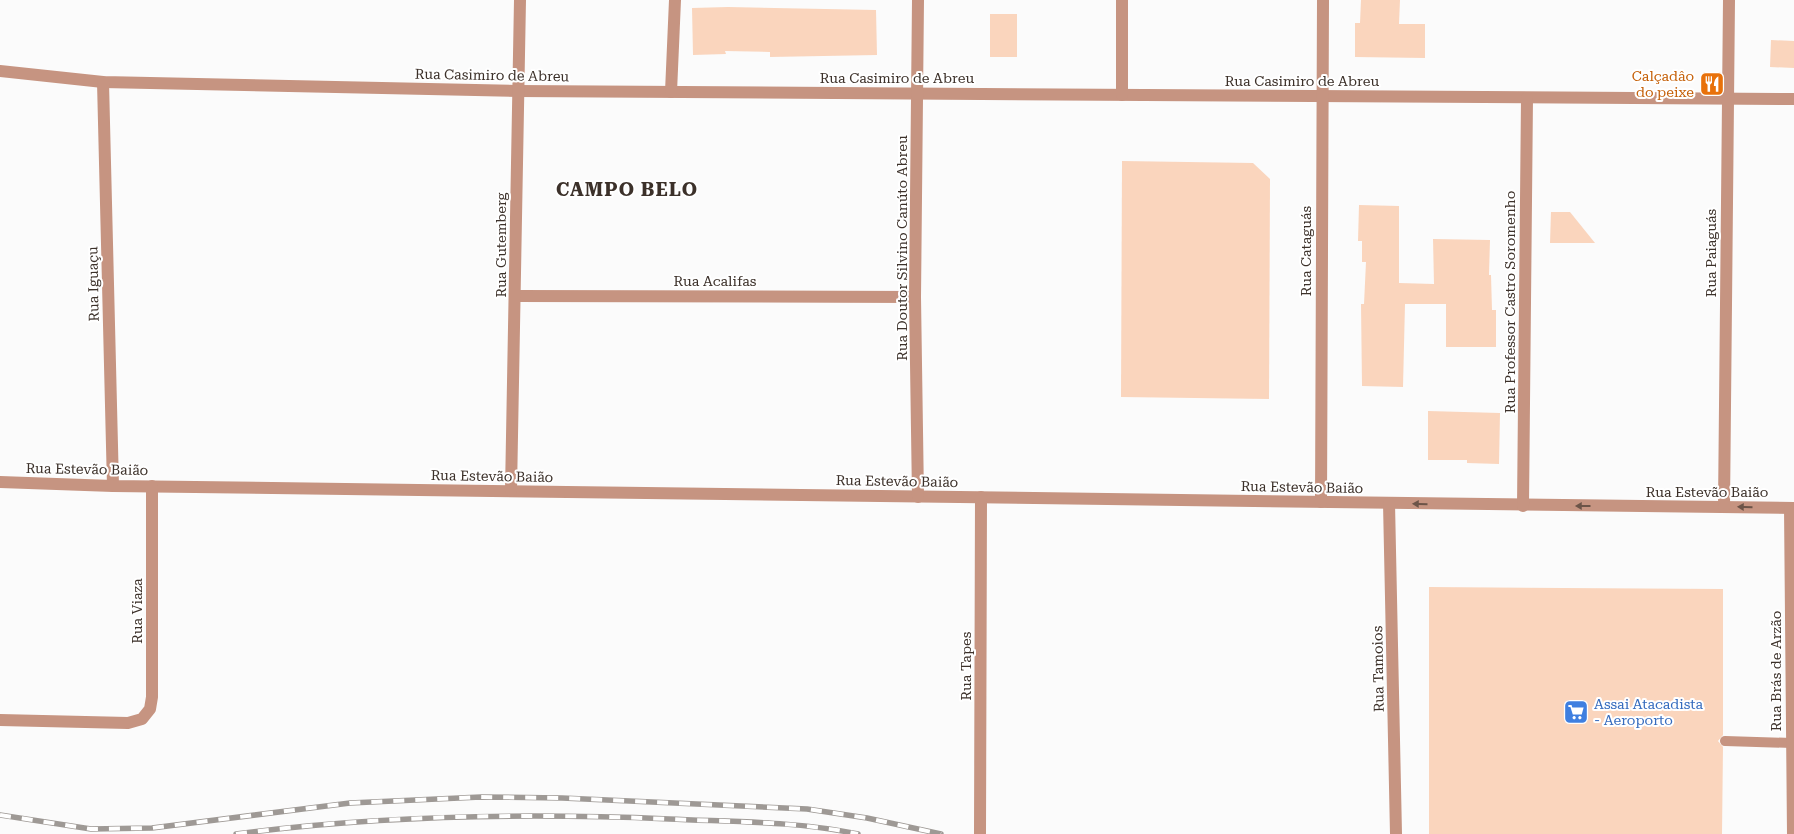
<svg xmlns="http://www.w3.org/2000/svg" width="1794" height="834" viewBox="0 0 1794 834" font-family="'Roboto Serif',serif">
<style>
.building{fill:#fad5bd}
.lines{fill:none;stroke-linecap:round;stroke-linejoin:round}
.lane{stroke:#c69481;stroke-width:10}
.street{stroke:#c69481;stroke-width:12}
.rail-casing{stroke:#9e9995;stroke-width:5.5}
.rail{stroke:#fff;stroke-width:4;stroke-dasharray:11;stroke-linecap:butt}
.oneway{fill:#6c5448}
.labels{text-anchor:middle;stroke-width:4;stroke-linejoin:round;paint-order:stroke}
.street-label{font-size:14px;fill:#3c312a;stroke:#fff}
.food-label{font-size:14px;fill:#c56008;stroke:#fff;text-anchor:end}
.shop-label{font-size:14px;fill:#366cbe;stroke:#fff;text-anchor:start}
.district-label{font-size:19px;font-weight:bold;letter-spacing:1px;fill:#3c312a;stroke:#fff}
</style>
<rect width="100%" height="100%" fill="#fbfbfb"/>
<g class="building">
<path d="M1361 0H1400L1399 24H1425V58L1355 57V23H1360Z"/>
<path d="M728 7 876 10 877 55 770 57V52L725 51 726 54 693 55 692 8Z"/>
<rect x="990" y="14" width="27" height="43"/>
<path d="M1771 40 1794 41V68L1770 67Z"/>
<path d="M1122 161 1253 163 1270 179 1269 399 1121 397Z"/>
<path d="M1359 205 1399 206V283L1434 284 1433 239 1490 240 1489 275H1491L1492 310H1496V347H1446V304H1405L1403 387 1362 386 1361 304H1364L1366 262H1362V241H1358Z"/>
<path d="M1551 212H1570L1595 243H1550Z"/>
<path d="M1428 411 1500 413 1499 464 1467 463V460H1428Z"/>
<path d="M1429 587 1723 589V735L1718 741 1723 747 1722 834H1429Z"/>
</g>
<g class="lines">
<path class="lane" d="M1725 741 1792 743"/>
<g class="street">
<path d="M0 71 103 82 517 91 1794 99"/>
<path d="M103 82 113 486"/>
<path d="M671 92 675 0"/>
<path d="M1122 95V0"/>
<path d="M515 296 915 297"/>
<path d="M0 482 113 486 1794 508"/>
<path d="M511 491 520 0"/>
<path d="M918 497 915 297 918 0"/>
<path d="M1321 502 1323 0"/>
<path d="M1389 503 1396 834"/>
<path d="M1523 506 1527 98"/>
<path d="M1724 507 1729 0"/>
<path d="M1790 508 1793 834"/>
<path d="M0 720 128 723 142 719 150 709 152 697V486"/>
<path d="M980 834 981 497"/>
</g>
<defs>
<g id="rail">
<path d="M0 815 91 829 152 828 350 803 481 797 562 798 807 809 867 818 941 834"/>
<path d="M236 834C380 815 524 813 669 819 732 822 796 821 858 834"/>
</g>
</defs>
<use href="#rail" class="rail-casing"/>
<use href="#rail" class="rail"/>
</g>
<defs><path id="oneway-solid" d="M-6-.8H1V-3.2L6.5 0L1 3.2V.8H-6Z" transform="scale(1.25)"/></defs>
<g class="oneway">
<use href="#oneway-solid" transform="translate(1420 504) rotate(-179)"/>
<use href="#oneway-solid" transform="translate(1583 506) rotate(-180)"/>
<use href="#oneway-solid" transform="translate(1745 507) rotate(-179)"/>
</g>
<defs>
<symbol id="restaurant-square" viewBox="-11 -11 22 22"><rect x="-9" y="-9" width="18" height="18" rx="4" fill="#e8710a" stroke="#fff"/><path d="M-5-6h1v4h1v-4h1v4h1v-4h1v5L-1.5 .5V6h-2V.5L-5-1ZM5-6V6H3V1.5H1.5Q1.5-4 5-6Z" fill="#fff"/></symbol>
<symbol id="supermarket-square" viewBox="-11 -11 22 22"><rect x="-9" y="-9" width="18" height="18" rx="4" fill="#3f7fe0" stroke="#fff"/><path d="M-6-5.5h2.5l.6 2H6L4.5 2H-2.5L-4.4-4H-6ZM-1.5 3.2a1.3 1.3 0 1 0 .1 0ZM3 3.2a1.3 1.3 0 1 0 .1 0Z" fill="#fff"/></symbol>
</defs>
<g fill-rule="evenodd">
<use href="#restaurant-square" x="1698" y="70" width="28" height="28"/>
<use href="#supermarket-square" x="1562" y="698" width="28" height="28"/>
</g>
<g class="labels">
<g class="street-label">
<text transform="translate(492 75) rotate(1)" y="5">Rua Casimiro de Abreu</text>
<text x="897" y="83">Rua Casimiro de Abreu</text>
<text x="1302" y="86">Rua Casimiro de Abreu</text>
<text transform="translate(501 245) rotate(-90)" y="5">Rua Gutemberg</text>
<text transform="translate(902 248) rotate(-90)" y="5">Rua Doutor Silvino Canúto Abreu</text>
<text transform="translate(1306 251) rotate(-90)" y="5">Rua Cataguás</text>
<text transform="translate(1711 253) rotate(-90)" y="5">Rua Paiaguás</text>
<text x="715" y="286">Rua Acalifas</text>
<text transform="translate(93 284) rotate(-91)" y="5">Rua Iguaçu</text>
<text transform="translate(1510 302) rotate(-90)" y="5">Rua Professor Castro Soromenho</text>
<text transform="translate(87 469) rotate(1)" y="5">Rua Estevão Baião</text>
<text transform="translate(492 476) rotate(1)" y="5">Rua Estevão Baião</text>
<text transform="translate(897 481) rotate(1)" y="5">Rua Estevão Baião</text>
<text transform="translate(1302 487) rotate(1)" y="5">Rua Estevão Baião</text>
<text x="1707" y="497">Rua Estevão Baião</text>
<text transform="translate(137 611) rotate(-90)" y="5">Rua Viaza</text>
<text transform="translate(966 666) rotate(-90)" y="5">Rua Tapes</text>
<text transform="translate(1378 669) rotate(-91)" y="5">Rua Tamoios</text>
<text transform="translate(1776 671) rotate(-90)" y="5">Rua Brás de Arzão</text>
</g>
<g class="food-label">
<text x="1694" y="81">Calçadâo<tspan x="1694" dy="16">do peixe</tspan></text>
</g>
<g class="shop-label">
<text x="1594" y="709">Assai Atacadista<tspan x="1594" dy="16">- Aeroporto</tspan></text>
</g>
<g class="district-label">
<text x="627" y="196">CAMPO BELO</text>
</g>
</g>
</svg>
